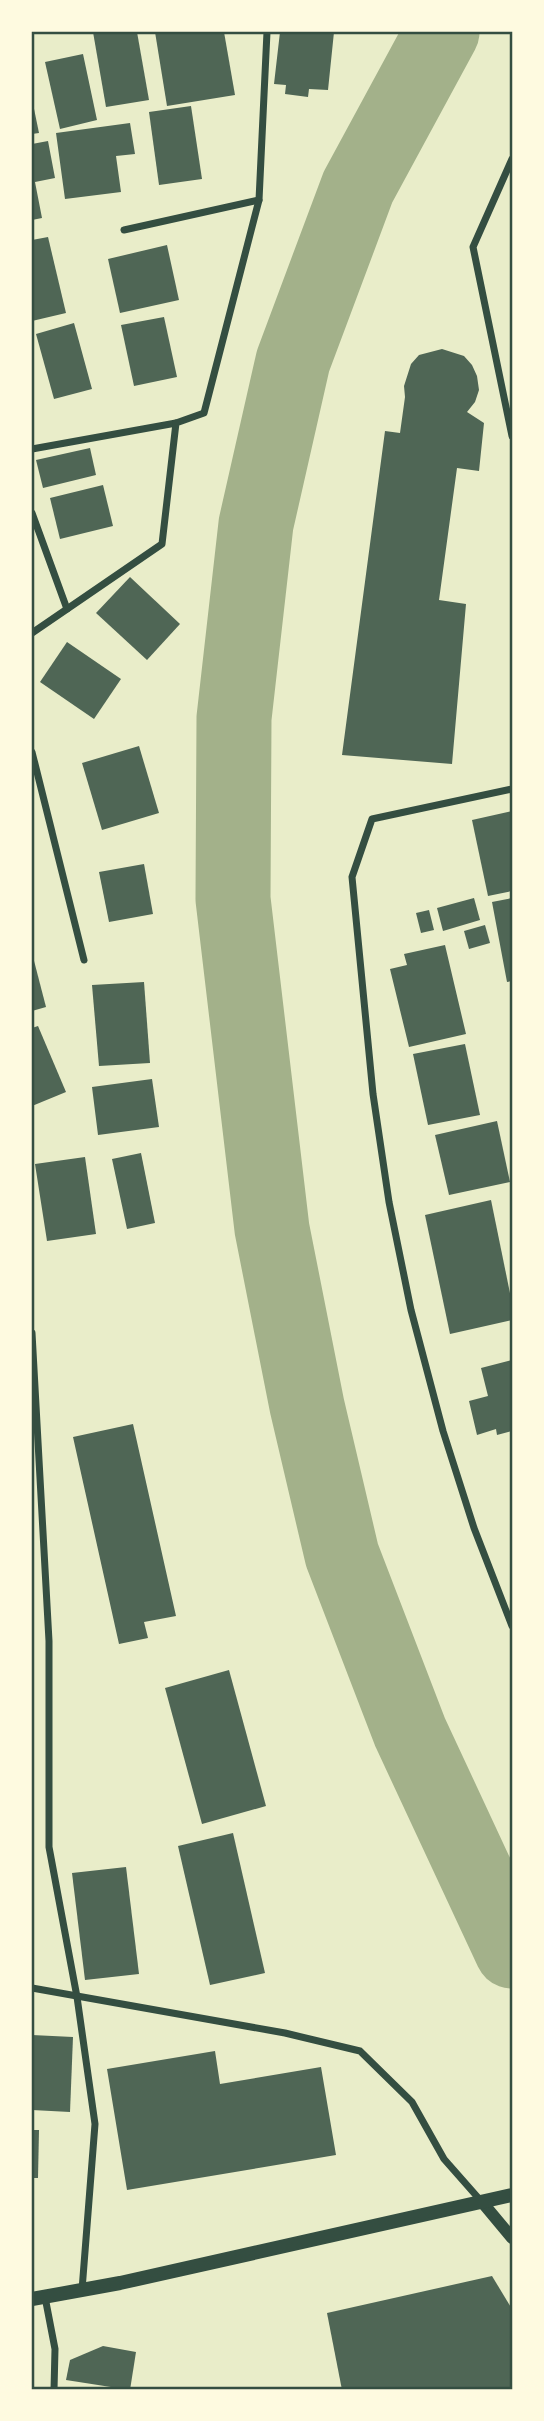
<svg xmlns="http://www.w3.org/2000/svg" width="544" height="2421" viewBox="0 0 544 2421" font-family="'Nunito Sans',sans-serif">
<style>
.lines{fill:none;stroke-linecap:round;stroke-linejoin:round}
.river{stroke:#a3b18a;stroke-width:75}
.building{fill:#4f6655}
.minor{stroke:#344e41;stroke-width:7}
.tertiary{stroke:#344e41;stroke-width:12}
.secondary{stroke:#344e41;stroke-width:14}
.neatline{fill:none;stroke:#344e41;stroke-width:2.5}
</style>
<rect width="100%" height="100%" fill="#e9edc9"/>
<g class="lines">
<path class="river" d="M442 32 358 187 293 361 256 524 234 718 233 899 272 1229 307 1406 342 1555 410 1732 512 1951"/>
</g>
<g class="building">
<path d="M93 32H137L149 100 106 107Z"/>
<path d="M155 32H224L235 95 167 106Z"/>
<path d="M280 32H334L328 90 309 89 308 97 285 94 286 85 274 84Z"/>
<path d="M83 54 97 120 60 129 45 62Z"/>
<path d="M32 99 39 133 32 134Z"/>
<path d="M191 106 202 179 159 185 149 112Z"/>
<path d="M130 123 135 154 116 156 121 192 65 199 56 133Z"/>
<path d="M48 141 55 178 35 182 42 218 32 220V144Z"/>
<path d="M48 237 66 313 32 321V240Z"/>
<path d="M167 245 179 300 120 313 108 259Z"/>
<path d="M164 317 177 377 134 386 121 325Z"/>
<path d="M74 323 92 389 54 399 36 334Z"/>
<path d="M442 349 464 356 472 365 477 376 479 390 475 402 467 412 484 423 479 471 457 468 439 600 466 604 452 764 342 755 385 431 400 433 405 397 404 386 411 364 419 355Z"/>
<path d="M90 448 96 475 43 488 36 460Z"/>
<path d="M103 485 113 526 60 539 50 498Z"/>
<path d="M130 577 180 624 147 660 96 613Z"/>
<path d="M67 642 121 679 94 719 40 682Z"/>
<path d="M139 746 159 813 102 830 82 763Z"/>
<path d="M512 811V891L488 896 472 820Z"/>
<path d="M144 864 153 914 109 922 99 872Z"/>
<path d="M474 898 480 920 443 931 437 908Z"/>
<path d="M512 898V981L507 982 492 902Z"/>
<path d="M429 910 434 930 421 933 416 913Z"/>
<path d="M485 925 490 943 469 949 464 931Z"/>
<path d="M445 945 466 1034 409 1047 390 969 407 965 404 954Z"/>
<path d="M32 953 46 1007 32 1011Z"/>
<path d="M144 982 150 1063 99 1066 92 985Z"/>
<path d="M38 1026 66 1092 32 1106V1028Z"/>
<path d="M465 1044 480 1115 428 1125 413 1054Z"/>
<path d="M152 1079 159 1127 98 1135 92 1087Z"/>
<path d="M497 1121 510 1182 449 1195 435 1135Z"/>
<path d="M141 1153 155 1223 127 1229 112 1159Z"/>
<path d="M85 1157 96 1234 47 1241 35 1164Z"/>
<path d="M491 1200 512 1303V1320L450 1334 425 1215Z"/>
<path d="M512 1360V1431L497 1435 496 1429 477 1435 469 1401 488 1396 481 1368Z"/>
<path d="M133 1424 176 1616 144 1622 148 1638 119 1644 73 1437Z"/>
<path d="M229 1670 266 1806 202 1824 165 1688Z"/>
<path d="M233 1833 265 1973 210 1985 178 1846Z"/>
<path d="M126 1867 139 1974 85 1980 72 1873Z"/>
<path d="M32 2035 73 2037 70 2112 32 2110Z"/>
<path d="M215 2051 220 2084 321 2067 336 2155 127 2190 107 2069Z"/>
<path d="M32 2130H39L38 2178H32Z"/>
<path d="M492 2276 512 2309V2390H342L327 2313Z"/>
<path d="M103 2346 136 2352 130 2390 66 2380 70 2360Z"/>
</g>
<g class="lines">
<g class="minor">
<path d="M512 159 473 247 512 436"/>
<path d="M124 230 259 200"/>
<path d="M32 449 176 423"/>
<path d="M32 513 67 609"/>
<path d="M32 633 162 544 176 423 204 413 259 200 267 32"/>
<path d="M32 752 84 960"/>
<path d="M512 789 372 819 352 877 373 1094 389 1202 411 1310 443 1431 474 1528 512 1626"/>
<path d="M32 1333 49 1641V1847L77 1997 95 2124 82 2290"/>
<path d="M32 1988 285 2033 360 2051 412 2102 444 2159 481 2201"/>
<path d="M45 2297 55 2349 54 2390"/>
</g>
<path class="tertiary" d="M482 2202 512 2238"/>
<path class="secondary" d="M32 2299 120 2283 512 2195"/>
</g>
<rect width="544" height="2421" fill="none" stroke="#fefae0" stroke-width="66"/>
<rect x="33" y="33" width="478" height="2355" class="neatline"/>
</svg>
